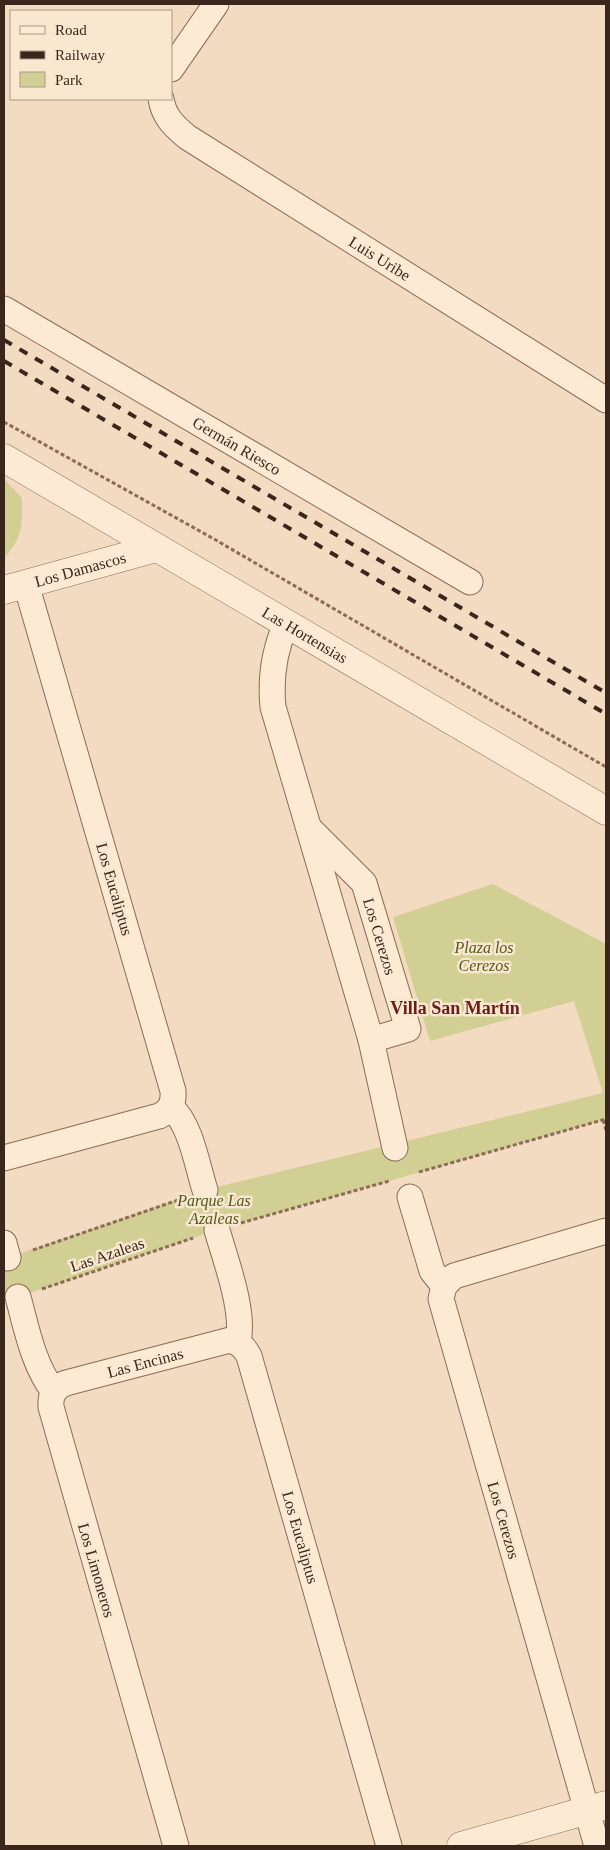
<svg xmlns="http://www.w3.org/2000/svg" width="610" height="1850" viewBox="0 0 610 1850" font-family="'Times New Roman',serif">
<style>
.green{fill:#d1cf93}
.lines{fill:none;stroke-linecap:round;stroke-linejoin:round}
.minor-casing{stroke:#8d6b56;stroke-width:27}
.tertiary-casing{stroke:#8d6b56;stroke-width:29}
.path{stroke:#8d6b56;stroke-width:3;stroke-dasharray:4 2.5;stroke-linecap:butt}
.minor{stroke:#fcead4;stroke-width:25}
.tertiary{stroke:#fcead4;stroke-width:28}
.rail{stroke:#3b261c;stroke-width:4;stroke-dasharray:9 9;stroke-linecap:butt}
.labels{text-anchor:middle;stroke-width:5;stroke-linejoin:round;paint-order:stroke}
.street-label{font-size:16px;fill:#3b261c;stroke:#f9e7d0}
.park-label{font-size:16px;font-style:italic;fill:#545a20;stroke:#f9e7d0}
.neighbourhood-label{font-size:18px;font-weight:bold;fill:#6c1b17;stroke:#f9e7d0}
</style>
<rect width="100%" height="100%" fill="#f2dbc0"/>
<g class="green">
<path d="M4 479 22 498C22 525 24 537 4 558Z"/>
<path d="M493 884 606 944V1119L217 1230 18 1297 4 1300V1259L205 1190 603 1093 574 1001 430 1041 393 917Z"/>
</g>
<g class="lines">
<defs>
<g id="minor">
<path d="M171 69 216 4"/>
<path id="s1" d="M161 99C164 117 174 126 187 137L606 400"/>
<path id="s2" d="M4 309 470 582"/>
<path d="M286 624C274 651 270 677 273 707L371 1040 395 1148"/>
<path id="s3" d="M310 829 364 883 408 1029 371 1040"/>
<path d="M171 1107C191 1125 197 1165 205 1190"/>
<path d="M4 1158 159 1116C170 1111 174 1103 173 1091L26 584"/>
<path d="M410 1197 432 1271 444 1286"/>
<path d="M217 1230C226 1262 245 1311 238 1342"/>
<path d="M4 1243 8 1258"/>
<path d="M18 1297C27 1330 33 1364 54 1392"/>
<path id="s4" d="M176 1846 51 1407C50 1394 55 1387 66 1383L230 1340C240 1343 244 1347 249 1356L389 1846"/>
<path d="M597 1846 441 1299 444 1286 454 1276 606 1231"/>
</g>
<g id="tertiary">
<path id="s5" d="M4 458 606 811"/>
<path id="s6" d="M4 590 156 548"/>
<path d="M461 1846 606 1805"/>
</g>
</defs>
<use href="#minor" class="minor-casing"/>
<use href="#tertiary" class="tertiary-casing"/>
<g class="path">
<path d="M4 422 214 539 606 767"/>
<path d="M603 1120 606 1130"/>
<path d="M419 1172 606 1119"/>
<path d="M241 1223 389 1181"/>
<path d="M33 1250 181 1199"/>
<path d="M42 1289 193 1238"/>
</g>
<use href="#minor" class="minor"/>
<use href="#tertiary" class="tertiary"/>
<g class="rail">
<path d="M4 340 606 693"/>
<path d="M4 361 606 714"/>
</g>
</g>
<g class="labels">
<g class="street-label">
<text dy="6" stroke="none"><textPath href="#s1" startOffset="275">Luis Uribe</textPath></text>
<text dy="6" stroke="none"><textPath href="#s2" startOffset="270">Germán Riesco</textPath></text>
<text dy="6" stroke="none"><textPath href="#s6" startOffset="79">Los Damascos</textPath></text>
<text dy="6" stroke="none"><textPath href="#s5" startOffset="349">Las Hortensias</textPath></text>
<text transform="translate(115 889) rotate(74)" y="6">Los Eucaliptus</text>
<text dy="6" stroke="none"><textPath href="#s3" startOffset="132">Los Cerezos</textPath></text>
<text transform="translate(107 1254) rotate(-19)" y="6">Las Azaleas</text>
<text dy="6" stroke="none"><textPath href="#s4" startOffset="569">Las Encinas</textPath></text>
<text transform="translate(504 1520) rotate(74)" y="6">Los Cerezos</text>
<text dy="6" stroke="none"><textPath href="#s4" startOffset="871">Los Eucaliptus</textPath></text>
<text transform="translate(97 1570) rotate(74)" y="6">Los Limoneros</text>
</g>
<g class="park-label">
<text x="484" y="953">Plaza los<tspan x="484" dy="18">Cerezos</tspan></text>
<text x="214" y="1206">Parque Las<tspan x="214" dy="18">Azaleas</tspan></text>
</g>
<g class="neighbourhood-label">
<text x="455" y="1014">Villa San Martín</text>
</g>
</g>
<rect width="610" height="1850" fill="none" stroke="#3b261c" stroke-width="10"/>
<rect x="10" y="10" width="162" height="90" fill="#f9e7d0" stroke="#ad9a88"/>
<rect x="20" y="26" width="25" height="8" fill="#fcead4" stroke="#ad9a88"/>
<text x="55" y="35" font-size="15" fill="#3b261c">Road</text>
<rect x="20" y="51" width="25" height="8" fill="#3b261c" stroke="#ad9a88"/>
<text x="55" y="60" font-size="15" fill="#3b261c">Railway</text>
<rect x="20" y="72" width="25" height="15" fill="#d1cf93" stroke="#ad9a88"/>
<text x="55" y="85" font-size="15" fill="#3b261c">Park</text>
</svg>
